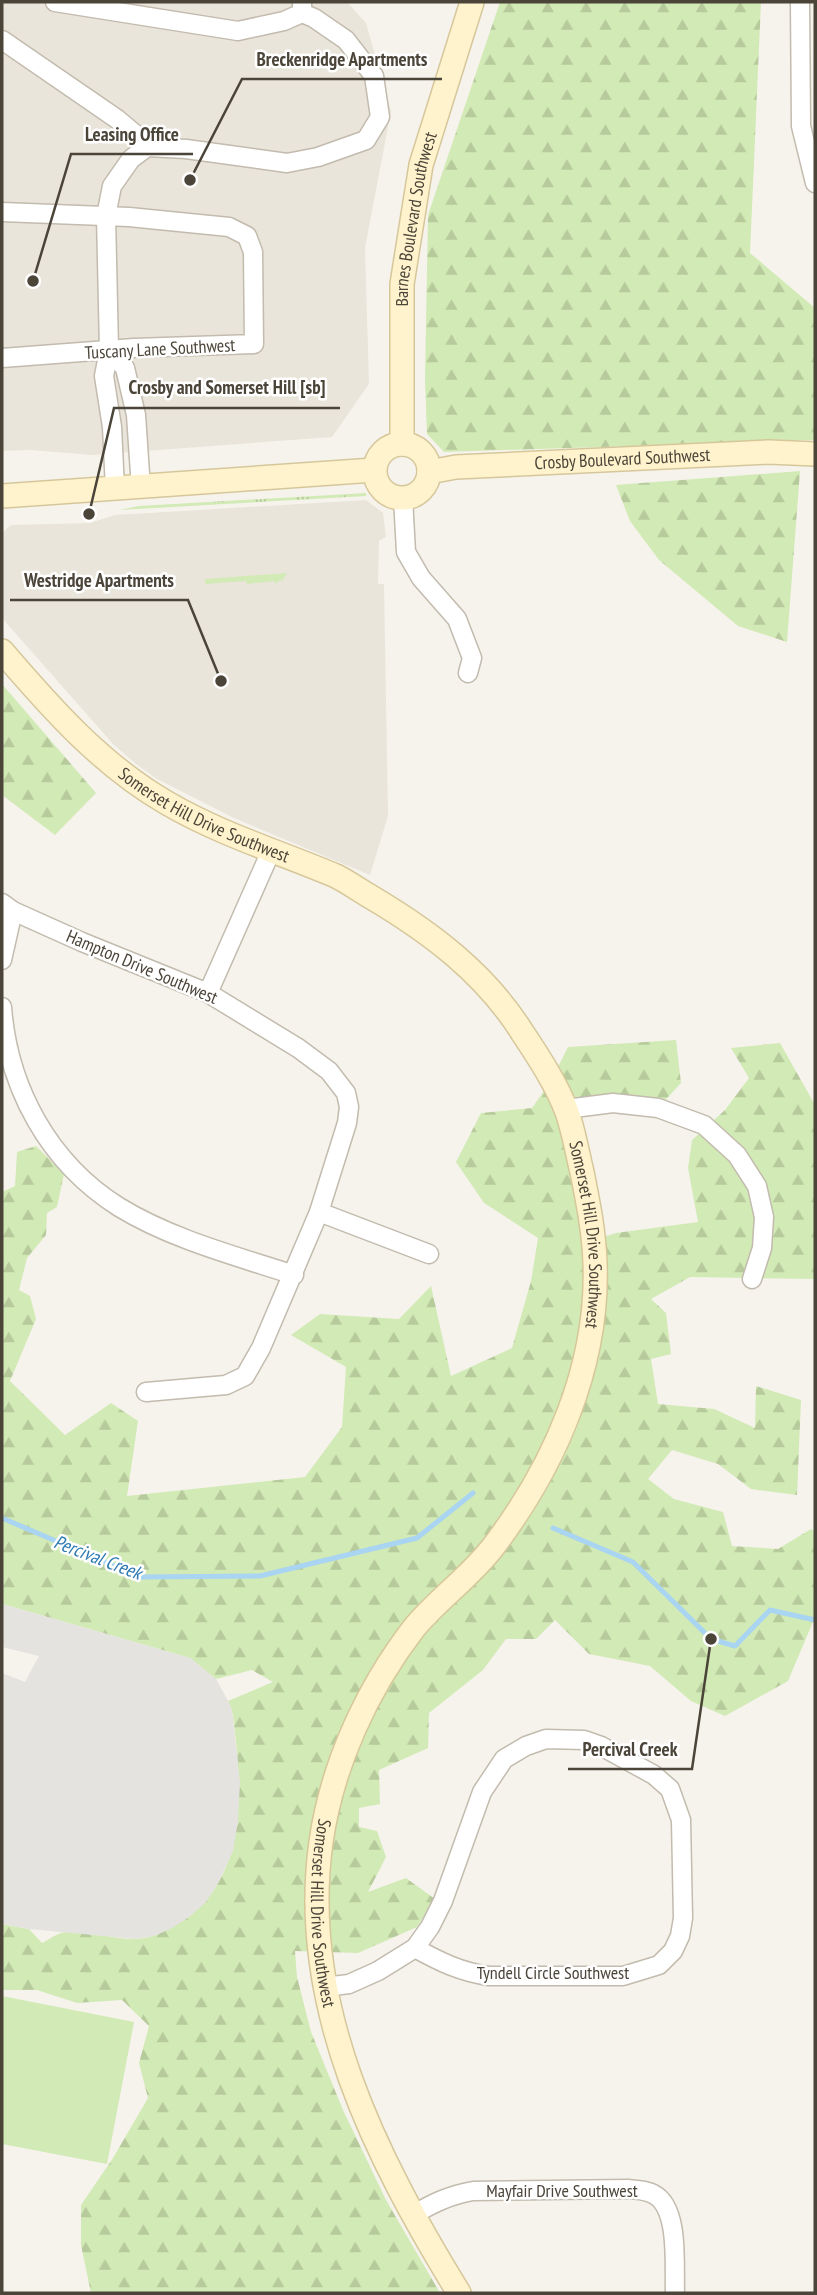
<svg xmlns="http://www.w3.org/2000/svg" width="817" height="2295" viewBox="0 0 817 2295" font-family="'PT Sans Narrow',sans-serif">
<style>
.residential{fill:#eae5da}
.grass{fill:url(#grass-tufts)}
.forest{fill:url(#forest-firs)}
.garden{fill:#d2eab5}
.parking{fill:#e5e3e0}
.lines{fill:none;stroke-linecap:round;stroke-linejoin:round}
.stream{stroke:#a9d4f2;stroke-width:5}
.street-casing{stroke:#c2bbae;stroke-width:21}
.secondary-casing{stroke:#d6c79b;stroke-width:26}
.street{stroke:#fff;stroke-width:18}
.secondary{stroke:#fff3cd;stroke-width:23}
.labels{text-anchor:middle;stroke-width:5;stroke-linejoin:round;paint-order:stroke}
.street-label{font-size:18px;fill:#4b4439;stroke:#fff}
.water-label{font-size:19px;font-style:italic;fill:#2e7ab2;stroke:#fff}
.leader{fill:none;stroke:#4b4439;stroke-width:2.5}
.callout-dot{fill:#4b4439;stroke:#fff;stroke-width:2.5}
.callout-label{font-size:19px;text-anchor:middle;font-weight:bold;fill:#4b4439;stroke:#fff;stroke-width:5;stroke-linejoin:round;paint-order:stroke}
</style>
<defs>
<pattern id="grass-tufts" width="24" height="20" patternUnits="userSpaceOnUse" patternTransform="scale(1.75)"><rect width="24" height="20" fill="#d2eab5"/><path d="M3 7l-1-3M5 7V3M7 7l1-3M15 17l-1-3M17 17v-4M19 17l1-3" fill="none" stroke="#b6ca9c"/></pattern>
<pattern id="forest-firs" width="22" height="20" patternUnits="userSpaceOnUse" patternTransform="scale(1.75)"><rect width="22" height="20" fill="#d2eab5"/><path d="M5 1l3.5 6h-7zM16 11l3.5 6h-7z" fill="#b6ca9c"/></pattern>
</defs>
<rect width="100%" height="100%" fill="#f6f3ec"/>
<g class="residential">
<path d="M2 2H347L366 23 391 111 365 248 369 384 332 437 92 455 30 450 2 451Z"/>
<path d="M366 500 383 513 386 537 379 541 378 584H384L388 816 370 875 234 818 157 779 136 764 113 744 2 618V533L11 525 90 523 115 515Z"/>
</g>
<path class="grass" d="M366 493V496L119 510 139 506Z"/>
<g class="forest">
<path d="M500 2H761L750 253 815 308V440L444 452 427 434 425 379 428 215Z"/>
<path d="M800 471 787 642 738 626 659 560 630 521 616 485Z"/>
<path d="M2 684 96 793 55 835 2 795Z"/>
<path d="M676 1040 681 1083 658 1108 566 1109 593 1240 616 1233 698 1222 688 1168 692 1140 725 1110 749 1078 731 1048 780 1043 815 1105V1279L690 1277 651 1299 666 1313 671 1354 651 1359 658 1404 714 1409 755 1428 756 1386 801 1400 797 1495 751 1489 718 1464 672 1450 648 1479 674 1499 723 1512 732 1546 778 1549 811 1529 815 1532V1617L788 1681 725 1716 691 1701 650 1666 589 1654 555 1620 536 1639H506L483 1670 429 1713 428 1748 379 1770 380 1804 359 1808V1827L377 1831 386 1857 368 1892 406 1878 435 1899 417 1927 358 1953 295 1951 297 1977 311 2032 343 2110 386 2200 440 2293H91L81 2245V2205L113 2158 148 2098 139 2063 149 2026 122 2000 77 2003 37 1990H2V1924L29 1929 42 1943C48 1940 55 1935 61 1933 78 1928 116 1940 136 1939 152 1938 167 1931 181 1922 251 1877 242 1782 232 1710L228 1701 273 1682 252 1670 216 1679 190 1658 2 1604V1192L15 1186 17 1152 36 1146 64 1174 57 1207 47 1213 46 1235 27 1258 19 1290 30 1296 36 1319 10 1381 65 1435 111 1403 138 1421 127 1496 305 1477 342 1427 346 1367 291 1335 320 1314 399 1319 431 1286 451 1376 512 1348 531 1281 538 1238 484 1203 456 1162 481 1113 532 1108 551 1081 568 1047Z"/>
</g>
<g class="garden">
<path d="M287 573 282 581 280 580 276 584 274 581 247 584 246 581 205 584V579Z"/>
<path d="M2 1996 134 2022 107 2164 2 2144Z"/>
</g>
<path class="parking" d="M2 1604 190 1658 216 1679 228 1701 232 1710 240 1782 238 1821 233 1851 218 1883 206 1902 189 1917 172 1928 154 1936 135 1939 29 1929 2 1924V1673L25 1682 39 1656 2 1647Z"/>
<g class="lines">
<g class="stream">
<path d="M2 1518 140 1577 260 1576 417 1538 473 1493"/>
<path d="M553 1528 633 1562 711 1639 735 1646 770 1610 815 1620"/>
</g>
<defs>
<g id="street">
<path d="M55 2 238 31 284 21 302 13V2"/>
<path d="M800 2 801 126 815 183"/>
<path d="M2 40 117 119 141 139 147 147"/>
<path d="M2 212 129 217 229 227 247 236 253 252 254 344 134 348 2 358"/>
<path d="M109 350 125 368 136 415 141 488"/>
<path d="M115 489 112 427 104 376 109 350 106 216 112 186 131 159 147 147 186 149 287 163 318 157 366 140 380 117 374 76 346 40 314 18 302 13"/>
<path d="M403 498 406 552 421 578 457 619 472 658 468 673"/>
<path d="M2 903 13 911 82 942 208 993 298 1048 329 1071 346 1093 349 1107 347 1123 319 1212 261 1348 245 1376 226 1385 146 1392"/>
<path d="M2 960 13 911"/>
<path d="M208 993 271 851"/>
<path d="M2 1007C8 1088 49 1163 119 1207 171 1239 236 1256 294 1275"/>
<path d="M566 1109 613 1103 658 1108 704 1125 737 1155 757 1186 764 1217 762 1248 752 1279"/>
<path d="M319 1212 429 1254"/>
<path d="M325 1987 349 1984 378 1971 415 1948 430 1927 443 1901 482 1792 504 1759 526 1746 546 1739 584 1740 601 1746 654 1775 670 1789 681 1820 683 1918 680 1936 673 1951 659 1965 623 1976H489C461 1972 440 1962 415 1948"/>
<path d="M413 2215C433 2203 450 2195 473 2191L628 2189C638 2190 651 2190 659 2198 679 2216 674 2268 675 2293"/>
</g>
<g id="secondary">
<path id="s1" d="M402 444V284L421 165 472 2"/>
<circle cx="402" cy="471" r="27"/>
<path id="s2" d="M429 472 456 467 769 452 815 454"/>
<path d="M2 496 374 470"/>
<path id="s3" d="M2 651C50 707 101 765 167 803 220 834 279 852 336 876 348 882 359 890 371 897 430 932 485 973 522 1032 538 1056 557 1085 567 1112 574 1132 577 1152 582 1172 588 1202 594 1232 595 1263 599 1366 554 1467 493 1547 470 1577 438 1599 414 1628 367 1689 332 1765 321 1842 298 2005 376 2158 459 2293"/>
</g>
</defs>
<use href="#street" class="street-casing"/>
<use href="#secondary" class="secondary-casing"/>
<use href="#street" class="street"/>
<use href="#secondary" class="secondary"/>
</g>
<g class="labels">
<g class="street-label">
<text dy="6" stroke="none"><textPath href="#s1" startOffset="226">Barnes Boulevard Southwest</textPath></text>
<text transform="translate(160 349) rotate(-3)" y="6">Tuscany Lane Southwest</text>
<text dy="6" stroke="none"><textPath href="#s2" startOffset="194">Crosby Boulevard Southwest</textPath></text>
<text dy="6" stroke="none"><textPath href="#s3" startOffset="264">Somerset Hill Drive Southwest</textPath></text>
<text transform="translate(142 967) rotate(23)" y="6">Hampton Drive Southwest</text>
<text dy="6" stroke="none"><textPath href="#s3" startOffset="872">Somerset Hill Drive Southwest</textPath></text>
<text dy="6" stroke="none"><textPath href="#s3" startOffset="1629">Somerset Hill Drive Southwest</textPath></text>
<text x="553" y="1979">Tyndell Circle Southwest</text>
<text x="562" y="2197">Mayfair Drive Southwest</text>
</g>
<g class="water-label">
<text transform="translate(98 1557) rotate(21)" y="7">Percival Creek</text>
</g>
</g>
<path class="leader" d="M190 180L242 79H442M33 281L71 154H193M89 514L114 408H340M221 681L188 600H10M711 1639L692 1769H568"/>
<g class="callout-dot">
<circle cx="190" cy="180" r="7"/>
<circle cx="33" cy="281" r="7"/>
<circle cx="89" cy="514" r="7"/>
<circle cx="221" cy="681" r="7"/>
<circle cx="711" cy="1639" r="7"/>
</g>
<g class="callout-label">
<text x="342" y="66">Breckenridge Apartments</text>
<text x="132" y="141">Leasing Office</text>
<text x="227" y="394">Crosby and Somerset Hill [sb]</text>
<text x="99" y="587">Westridge Apartments</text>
<text x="630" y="1756">Percival Creek</text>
</g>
<rect width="817" height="2295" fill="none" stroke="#4b4439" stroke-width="7"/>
</svg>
